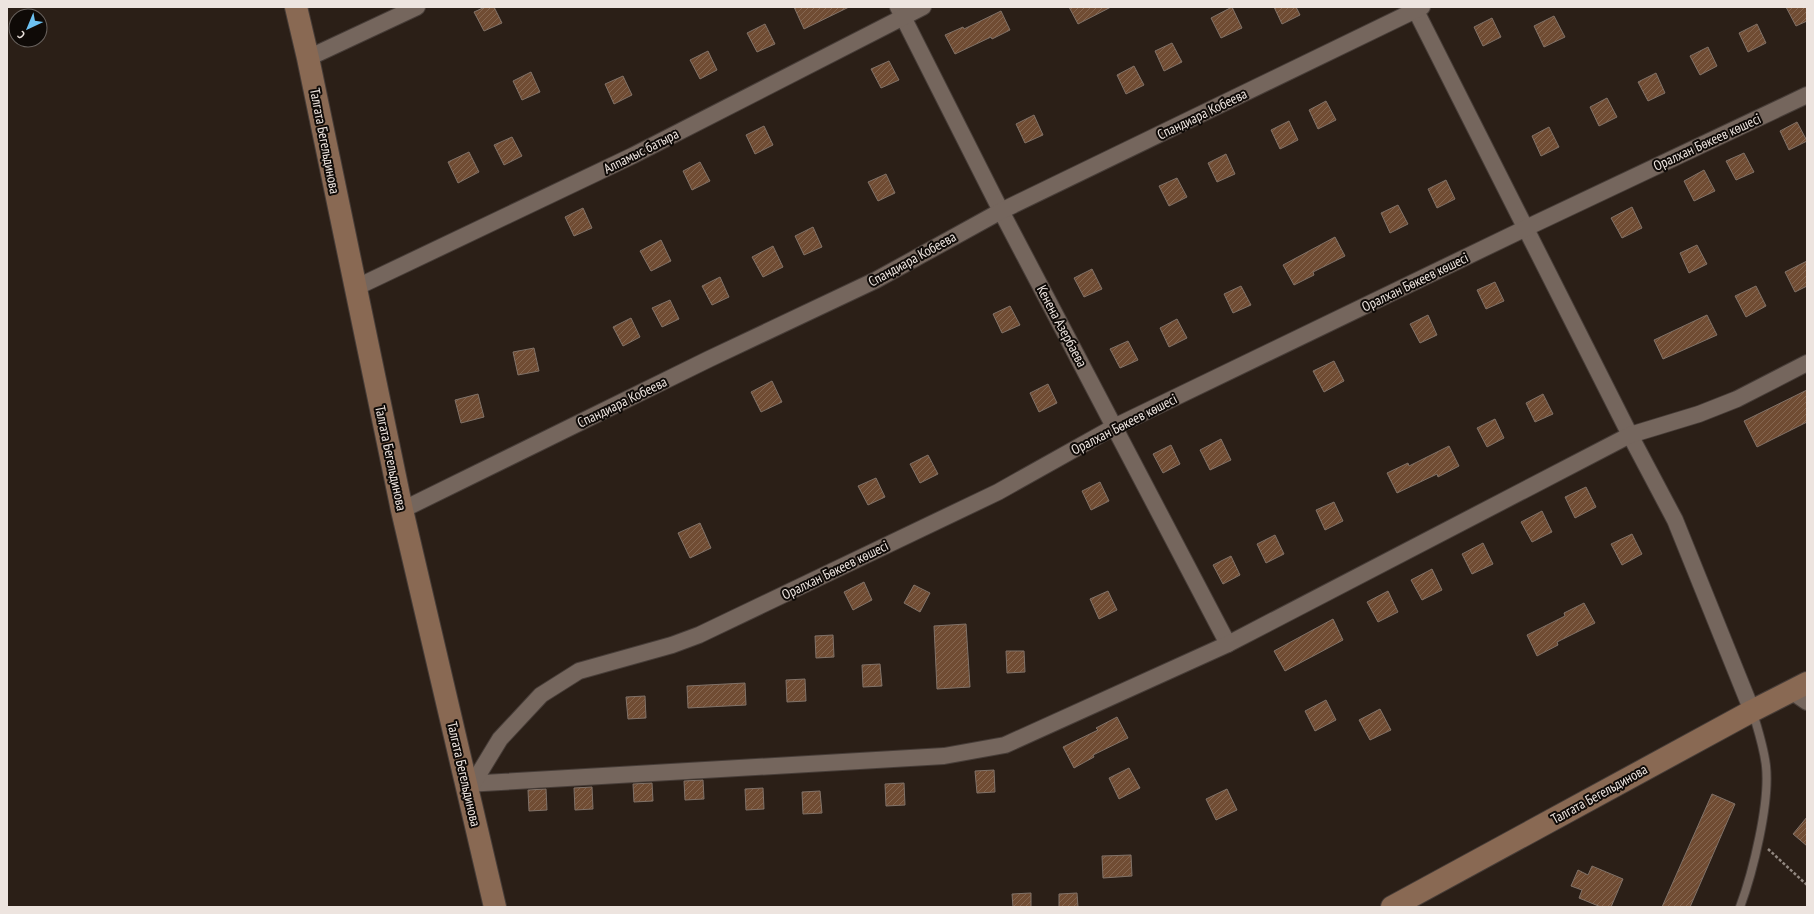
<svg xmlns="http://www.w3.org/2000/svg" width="1814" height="914" viewBox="0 0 1814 914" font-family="'PT Sans Narrow',sans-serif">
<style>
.building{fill:url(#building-hatch);stroke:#817268}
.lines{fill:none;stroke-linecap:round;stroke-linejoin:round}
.lane-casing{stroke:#473d38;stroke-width:10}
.street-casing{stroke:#473d38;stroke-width:18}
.secondary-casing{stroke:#473d38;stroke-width:24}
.path{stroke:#928881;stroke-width:2.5;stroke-dasharray:3 2;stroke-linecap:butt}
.lane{stroke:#75665d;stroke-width:8}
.street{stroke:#75665d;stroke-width:16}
.secondary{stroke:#896953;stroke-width:22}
.labels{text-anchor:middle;stroke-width:4;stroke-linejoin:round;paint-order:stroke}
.street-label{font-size:14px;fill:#ede4df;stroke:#0f0a07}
</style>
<defs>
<pattern id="building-hatch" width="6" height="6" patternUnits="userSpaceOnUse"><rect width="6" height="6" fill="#704c33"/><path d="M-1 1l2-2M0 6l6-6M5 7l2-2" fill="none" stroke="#856650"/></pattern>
</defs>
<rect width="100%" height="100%" fill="#2b1f17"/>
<g class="building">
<path d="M485 7H494L502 23 484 31 474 12Z"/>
<path d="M794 7H849L804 29Z"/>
<path d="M1069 7H1111L1078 24Z"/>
<path d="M1232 7 1242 28 1221 38 1211 18Z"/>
<path d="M1274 7H1296L1300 15 1282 24Z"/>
<path d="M1786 7H1807V21L1796 26Z"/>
<path d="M1001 11 1010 30 992 39 991 37 955 54 945 35 963 27 964 29Z"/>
<path d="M1554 16 1565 37 1544 47 1534 26Z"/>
<path d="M1492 18 1501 37 1483 46 1474 27Z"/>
<path d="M765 24 775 44 757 52 747 33Z"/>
<path d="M1757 24 1766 43 1748 52 1739 33Z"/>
<path d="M1172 43 1182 62 1164 71 1155 51Z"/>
<path d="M1708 47 1717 66 1700 75 1690 56Z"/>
<path d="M708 51 717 70 700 79 690 60Z"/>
<path d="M889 61 899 80 881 88 871 69Z"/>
<path d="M1134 66 1144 85 1126 94 1117 75Z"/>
<path d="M531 72 540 92 522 100 513 81Z"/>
<path d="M1656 73 1665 93 1648 101 1638 82Z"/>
<path d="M623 76 632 95 614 104 605 84Z"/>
<path d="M1607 98 1617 117 1599 126 1590 107Z"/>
<path d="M1326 101 1336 120 1318 129 1309 110Z"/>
<path d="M1034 115 1043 135 1025 143 1016 124Z"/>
<path d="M1289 121 1298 140 1280 149 1271 130Z"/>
<path d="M1797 122 1807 141 1789 150 1780 131Z"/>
<path d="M764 126 773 145 755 154 746 135Z"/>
<path d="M1549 127 1559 147 1541 156 1532 136Z"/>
<path d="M512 137 522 156 504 165 494 145Z"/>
<path d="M469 152 479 172 458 183 448 162Z"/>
<path d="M1744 153 1754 172 1736 180 1726 161Z"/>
<path d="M1226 154 1235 174 1217 182 1208 163Z"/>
<path d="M700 162 710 181 692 190 683 171Z"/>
<path d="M1704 170 1715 191 1694 201 1684 181Z"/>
<path d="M886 174 895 193 878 201 868 182Z"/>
<path d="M1177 178 1187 197 1169 206 1159 186Z"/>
<path d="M1446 180 1455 199 1437 208 1428 189Z"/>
<path d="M1398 205 1408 224 1390 233 1381 213Z"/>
<path d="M1632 207 1642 228 1622 238 1611 218Z"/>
<path d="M583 208 592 228 574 236 565 217Z"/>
<path d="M813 227 822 247 804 255 795 236Z"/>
<path d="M1335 237 1345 256 1313 272 1314 275 1294 285 1283 265Z"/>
<path d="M661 240 671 261 651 271 640 251Z"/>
<path d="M1697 245 1707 264 1689 273 1680 253Z"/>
<path d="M773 246 783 267 763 277 752 257Z"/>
<path d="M1807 261V286L1795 292 1785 272Z"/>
<path d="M1092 269 1102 289 1084 297 1074 278Z"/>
<path d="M720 277 729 297 712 305 702 286Z"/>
<path d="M1495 282 1504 301 1486 309 1477 290Z"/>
<path d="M1241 286 1251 305 1233 313 1224 294Z"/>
<path d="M1756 286 1766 306 1746 317 1735 296Z"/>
<path d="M670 300 679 319 662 327 652 308Z"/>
<path d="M1010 306 1020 325 1002 333 993 314Z"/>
<path d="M1428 315 1437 335 1420 343 1410 324Z"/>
<path d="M1707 315 1717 335 1663 359 1654 340Z"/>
<path d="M631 318 640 337 623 346 613 327Z"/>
<path d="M1177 319 1187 338 1169 347 1160 328Z"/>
<path d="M1128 341 1138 360 1120 368 1110 349Z"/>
<path d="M534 348 539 371 518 375 513 352Z"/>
<path d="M1334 361 1344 381 1324 392 1313 371Z"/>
<path d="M772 381 782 402 761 412 751 392Z"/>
<path d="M1048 384 1057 403 1039 412 1030 393Z"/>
<path d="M1807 390V422L1757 447 1744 421Z"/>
<path d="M478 394 484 417 461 423 455 400Z"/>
<path d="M1543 394 1553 414 1535 422 1526 403Z"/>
<path d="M1495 419 1504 438 1487 447 1477 428Z"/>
<path d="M1221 439 1231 460 1210 470 1200 450Z"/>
<path d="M1171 445 1180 464 1163 473 1153 454Z"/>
<path d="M1449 446 1459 466 1438 477 1437 474 1397 493 1387 473 1408 463 1409 466Z"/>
<path d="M928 455 938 474 920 483 910 464Z"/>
<path d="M876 478 885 497 868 505 858 486Z"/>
<path d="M1100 482 1109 501 1091 510 1082 491Z"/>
<path d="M1586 487 1596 507 1575 518 1565 497Z"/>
<path d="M1334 502 1343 521 1325 530 1316 510Z"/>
<path d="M1542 511 1552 532 1532 542 1521 522Z"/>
<path d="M700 523 711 548 690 558 678 533Z"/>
<path d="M1632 534 1642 554 1622 565 1611 544Z"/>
<path d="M1275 535 1284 554 1266 563 1257 544Z"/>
<path d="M1483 543 1493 564 1472 574 1462 554Z"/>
<path d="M1231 556 1240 575 1223 584 1213 565Z"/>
<path d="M1432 569 1442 590 1422 600 1411 580Z"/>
<path d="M864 582 872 600 853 610 844 592Z"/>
<path d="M914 585 930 593 920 612 904 603Z"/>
<path d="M1108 591 1117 610 1099 619 1090 599Z"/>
<path d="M1388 591 1398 612 1378 622 1367 602Z"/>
<path d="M1584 603 1595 623 1557 642 1558 645 1537 656 1527 635 1565 616 1564 613Z"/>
<path d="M1333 619 1343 640 1285 671 1274 651Z"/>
<path d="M966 624 970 687 937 689 934 626Z"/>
<path d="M833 635 834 657 816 658 815 636Z"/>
<path d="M1006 651H1024L1025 672 1007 673Z"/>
<path d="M880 664 882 686 863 687 862 665Z"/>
<path d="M805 679 806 701 787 702 786 680Z"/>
<path d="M745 683 746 705 688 708 687 686Z"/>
<path d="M645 696 646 718 628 719 626 697Z"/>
<path d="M1326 700 1336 720 1315 731 1305 711Z"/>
<path d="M1380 709 1391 730 1370 740 1359 720Z"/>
<path d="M1117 717 1128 738 1093 755 1094 757 1074 768 1063 747 1098 730 1096 728Z"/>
<path d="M1129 768 1140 788 1119 799 1109 778Z"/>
<path d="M994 770 995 792 977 793 975 771Z"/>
<path d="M703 780 704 799 685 800 684 781Z"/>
<path d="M652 783 653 801 634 802 633 784Z"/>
<path d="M904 783 905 805 886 806 885 784Z"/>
<path d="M592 787 593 809 575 810 574 788Z"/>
<path d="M763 788 764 809 746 810 745 789Z"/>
<path d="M546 789 547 810 529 811 528 790Z"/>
<path d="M1227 789 1237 810 1216 820 1206 799Z"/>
<path d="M820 791 822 813 803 814 802 792Z"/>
<path d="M1712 794 1735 804 1690 907H1662Z"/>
<path d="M1807 817V846L1793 834Z"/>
<path d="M1131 855 1132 876 1103 878 1102 856Z"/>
<path d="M1592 866 1623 879 1611 907H1601L1579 898 1582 890 1571 886 1578 870 1588 875Z"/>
<path d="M1031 893V907H1013L1012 894Z"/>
<path d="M1077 893 1078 907H1059V894Z"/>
</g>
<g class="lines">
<defs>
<path id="lane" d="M1740 907C1753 872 1770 803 1766 766 1764 748 1758 730 1753 713"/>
<g id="street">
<path d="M898 7 1001 211 1228 644"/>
<path d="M1414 7 1630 435 1675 520 1752 711"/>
<path d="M308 58 417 7"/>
<path d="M355 288 632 156 923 7"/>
<path d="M402 510 709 359 876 280 1001 211 1422 7"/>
<path d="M1791 691 1807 702"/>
<path d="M466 784 944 756 1005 745 1228 644 1630 435 1699 414 1737 399 1807 363"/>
<path d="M472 785 500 739 541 695 579 671 672 645 699 635 998 492 1114 427 1526 228 1807 95"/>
</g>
<g id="secondary">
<path d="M296 7 308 58 402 510 495 907"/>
<path d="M1392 907 1752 711 1807 683"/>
</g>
</defs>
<use href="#lane" class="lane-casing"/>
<use href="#street" class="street-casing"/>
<use href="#secondary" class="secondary-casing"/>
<path class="path" d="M1768 849 1807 885"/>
<use href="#lane" class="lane"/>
<use href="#street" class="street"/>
<use href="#secondary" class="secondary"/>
</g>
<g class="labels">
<g class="street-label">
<text transform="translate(1202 114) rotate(-26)" y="5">Спандиара Кобеева</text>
<text transform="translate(325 141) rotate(79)" y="5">Талгата Бегельдинова</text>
<text transform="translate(1707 142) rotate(-25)" y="5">Оралхан Бөкеев көшесі</text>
<text transform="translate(641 151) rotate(-27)" y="5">Алпамыс батыра</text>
<text transform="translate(912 259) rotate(-29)" y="5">Спандиара Кобеева</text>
<text transform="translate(1415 282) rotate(-26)" y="5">Оралхан Бөкеев көшесі</text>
<text transform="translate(1062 326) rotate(62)" y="5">Кенена Азербаева</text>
<text transform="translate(622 402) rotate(-26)" y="5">Спандиара Кобеева</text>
<text transform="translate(1124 424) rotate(-27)" y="5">Оралхан Бөкеев көшесі</text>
<text transform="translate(391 458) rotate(78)" y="5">Талгата Бегельдинова</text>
<text transform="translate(835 570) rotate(-26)" y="5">Оралхан Бөкеев көшесі</text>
<text transform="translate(464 774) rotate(77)" y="5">Талгата Бегельдинова</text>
<text transform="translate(1599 794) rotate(-29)" y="5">Талгата Бегельдинова</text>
</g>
</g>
<rect width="1814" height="914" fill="none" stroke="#ede4df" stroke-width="16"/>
<g transform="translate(28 28) rotate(224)"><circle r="19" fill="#0f0a07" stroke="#68615d"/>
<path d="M0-3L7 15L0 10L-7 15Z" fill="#6dc2f3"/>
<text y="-6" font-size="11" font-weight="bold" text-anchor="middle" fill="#ede4df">С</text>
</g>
</svg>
